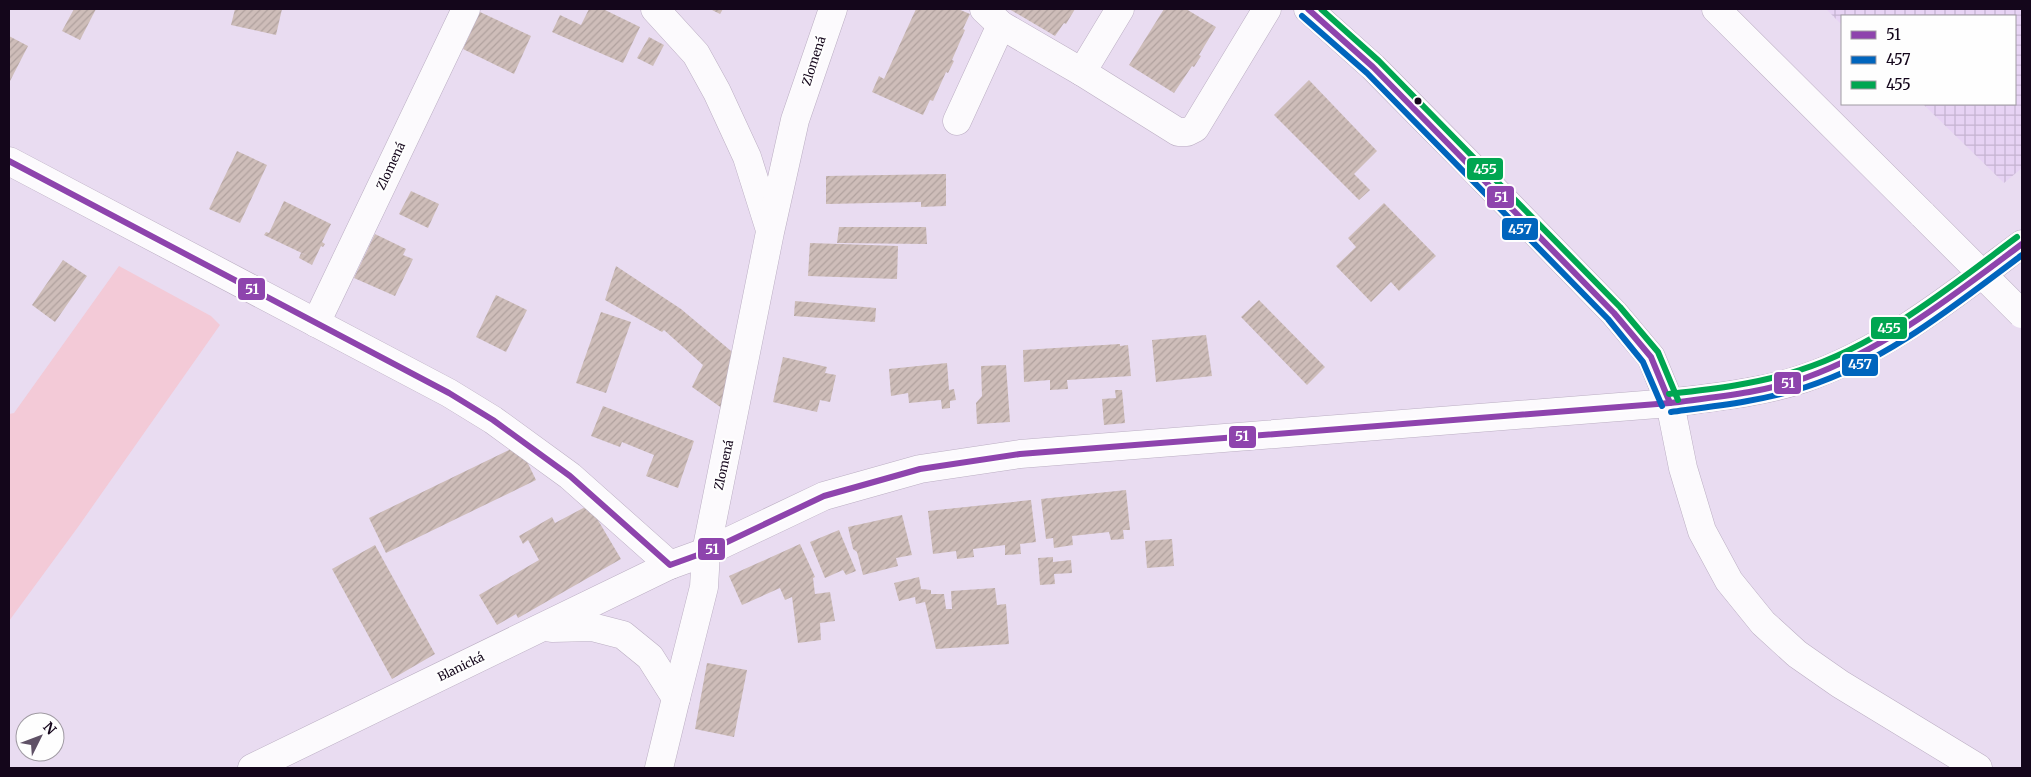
<svg xmlns="http://www.w3.org/2000/svg" width="2031" height="777" viewBox="0 0 2031 777" font-family="Merriweather,serif">
<style>
.industrial{fill:url(#industrial-grid)}
.green{fill:#f3cad7}
.building{fill:url(#building-hatch)}
.lines{fill:none;stroke-linecap:round;stroke-linejoin:round}
.minor-casing{stroke:#bbaec3;stroke-width:29}
.major-casing{stroke:#bbaec3;stroke-width:29}
.minor{stroke:#fcfafd;stroke-width:28}
.major{stroke:#fcfafd;stroke-width:28}
.major-bridge-casing{stroke:#bbaec3;stroke-width:29;stroke-linecap:butt}
.major-bridge{stroke:#fcfafd;stroke-width:28}
.bus-1-casing{stroke:#fefefe;stroke-width:10}
.bus-2-casing{stroke:#fefefe;stroke-width:10}
.bus-3-casing{stroke:#fefefe;stroke-width:10}
.bus-1{stroke:#8e44ad;stroke-width:6}
.bus-2{stroke:#0065bd;stroke-width:6}
.bus-3{stroke:#00a651;stroke-width:6}
.bus-dot{fill:#14061b;stroke:#fefefe;stroke-width:2}
.labels{text-anchor:middle;stroke-width:4.5;stroke-linejoin:round;paint-order:stroke}
.street-label{font-size:12px;fill:#14061b;stroke:#fefefe}
.line-badge{stroke:#fefefe;stroke-width:2}
.badge-label{font-size:14px;text-anchor:middle;font-weight:bold;fill:#fff}
</style>
<defs>
<pattern id="industrial-grid" width="8" height="8" patternUnits="userSpaceOnUse" patternTransform="scale(1.25)"><rect width="8" height="8" fill="#e7d3f4"/><path d="M0 4h8M4 0v8" fill="none" stroke="#c5b4d1"/></pattern>
<pattern id="building-hatch" width="6" height="6" patternUnits="userSpaceOnUse" patternTransform="scale(1.25)"><rect width="6" height="6" fill="#cebdb9"/><path d="M-1 1l2-2M0 6l6-6M5 7l2-2" fill="none" stroke="#b0a19e"/></pattern>
</defs>
<rect width="100%" height="100%" fill="#e9dcf1"/>
<path class="industrial" d="M1826 9H2022V168L2004 183 1923 104H2015V16H1842V25Z"/>
<path class="green" d="M119 266 211 316 220 325 78 527 9 621V414L14 413Z"/>
<g class="building">
<path d="M74 9H96L80 40 62 31Z"/>
<path d="M235 9H282L276 35 231 25Z"/>
<path d="M589 9H603L640 27 623 63 552 32 560 15 581 25Z"/>
<path d="M710 9H723L720 14Z"/>
<path d="M916 9H958L970 14 963 29 965 30 952 60 954 61 948 73 946 72 933 101 930 100 923 115 872 92 879 76 884 79Z"/>
<path d="M1009 9H1075L1066 24 1064 23 1055 36Z"/>
<path d="M1164 9H1186L1216 27 1199 55 1201 56 1194 67 1192 66 1174 93 1129 65Z"/>
<path d="M480 12 531 36 514 74 463 49Z"/>
<path d="M9 36 28 46 9 83Z"/>
<path d="M649 37 664 45 653 66 637 58Z"/>
<path d="M1309 80 1377 151 1354 174 1370 190 1359 200 1274 115Z"/>
<path d="M237 151 267 165 240 223 209 209Z"/>
<path d="M946 174V206L921 207V202L826 204V176Z"/>
<path d="M411 191 439 204 428 228 399 214Z"/>
<path d="M284 201 331 224 322 242 325 244 323 247 321 246 312 265 299 258 301 253 308 256 264 235 266 232 269 233Z"/>
<path d="M1384 203 1436 256 1399 291 1391 282 1371 302 1336 266 1356 247 1348 238Z"/>
<path d="M839 227H926L927 244 837 243Z"/>
<path d="M375 234 406 249 403 255 413 259 395 296 354 278Z"/>
<path d="M810 243 898 246 897 279 808 276Z"/>
<path d="M63 260 87 276 55 322 32 305Z"/>
<path d="M616 266 681 309 737 356 726 411 692 387 703 365 664 330 662 332 605 300Z"/>
<path d="M496 295 527 310 506 352 476 337Z"/>
<path d="M1259 300 1325 367 1307 385 1241 317Z"/>
<path d="M795 301 876 308 875 322 794 316Z"/>
<path d="M601 312 631 322 606 393 576 383Z"/>
<path d="M1206 335 1212 376 1156 382 1152 340Z"/>
<path d="M1120 344V346L1128 345 1131 376 1067 380 1068 389 1050 390V380L1024 382 1023 350Z"/>
<path d="M783 357 827 367 825 373 836 375 830 402 820 400 817 412 773 402Z"/>
<path d="M947 363 949 390 954 389 956 400 950 401V408L942 409 941 400 909 403 908 393 891 396 889 369Z"/>
<path d="M1006 365 1010 422 977 424 976 403 982 396 981 366Z"/>
<path d="M1115 390H1122L1125 423 1104 425 1102 399 1116 398Z"/>
<path d="M603 406 694 441 678 488 646 476 654 455 622 442 620 447 591 436Z"/>
<path d="M519 445 536 480 386 553 369 518Z"/>
<path d="M1126 490 1130 530H1123L1124 539 1111 540 1109 532 1072 536 1073 545 1054 548 1053 538 1046 539 1041 499Z"/>
<path d="M1031 500 1036 542 1020 544 1021 554 1005 555V545L973 549 974 557 957 559 956 551 933 554 928 511Z"/>
<path d="M589 505 621 559 518 618 516 614 497 625 479 595 539 560 528 540 523 544 519 536 552 517 555 523Z"/>
<path d="M902 515 912 555 896 558 898 566 863 575 857 552 853 549 848 527Z"/>
<path d="M839 530 856 571 846 575 843 570 825 578 810 542Z"/>
<path d="M1172 539 1174 566 1147 568 1145 541Z"/>
<path d="M800 544 815 577 813 578 815 594 830 592 835 621 820 623 821 640 798 643 792 597 785 600 780 588 742 605 729 576Z"/>
<path d="M375 545 435 654 392 679 332 569Z"/>
<path d="M1053 557V562L1071 560 1072 573 1054 574 1055 584 1040 585 1038 558Z"/>
<path d="M919 577 921 589 931 590V594H944L946 609H952L951 591 995 588 997 605 1006 604 1009 644 936 649 925 602 916 604 915 597 899 601 894 583Z"/>
<path d="M707 663 747 670 734 737 695 729Z"/>
</g>
<g class="lines">
<defs>
<g id="minor">
<path d="M655 9 696 54 717 92 747 157 770 230"/>
<path d="M984 9 1001 25 1082 72 1120 9"/>
<path d="M1308 9 1373 67 1467 162 1614 313 1651 357 1670 403 1683 468 1702 531 1729 581 1763 623 1797 654 1840 684 1978 768"/>
<path d="M1082 72 1178 132H1187L1195 128 1267 9"/>
<path d="M957 121 1001 25"/>
<path d="M9 161 449 393 493 420 570 476 670 565"/>
<path d="M316 323 466 9"/>
<path d="M552 628 592 627 623 635 650 657 676 698 659 768"/>
<path d="M676 698 704 587 706 552 770 232 795 120 833 9"/>
<path d="M252 768 670 565 706 552 824 496 920 469 1020 454 1670 403C1715 397 1761 393 1805 378 1886 350 1955 294 2022 244"/>
</g>
<path id="major" d="M1716 9 1923 215"/>
</defs>
<use href="#minor" class="minor-casing"/>
<use href="#major" class="major-casing"/>
<use href="#minor" class="minor"/>
<use href="#major" class="major"/>
<defs>
<path id="major-bridge" d="M1923 215 2022 314"/>
</defs>
<use href="#major-bridge" class="major-bridge-casing"/>
<use href="#major-bridge" class="major-bridge"/>
<defs>
<g id="bus-1">
<path d="M1308 9 1373 67 1614 313 1651 357 1670 403"/>
<path d="M9 161 449 393 493 420 570 476 670 565 706 552 824 496 920 469 1020 454 1670 403C1715 397 1762 393 1805 378 1886 349 1954 295 2022 244"/>
</g>
<g id="bus-2">
<path d="M1302 16 1367 73 1608 319 1643 362 1662 406"/>
<path d="M1671 412C1716 406 1762 401 1806 387 1887 361 1955 305 2022 255"/>
</g>
<g id="bus-3">
<path d="M1321 9 1379 61 1620 307 1658 352 1678 400"/>
<path d="M1669 394C1713 389 1758 384 1800 370 1881 344 1950 287 2017 237"/>
</g>
</defs>
<use href="#bus-1" class="bus-1-casing"/>
<use href="#bus-2" class="bus-2-casing"/>
<use href="#bus-3" class="bus-3-casing"/>
<use href="#bus-1" class="bus-1"/>
<use href="#bus-2" class="bus-2"/>
<use href="#bus-3" class="bus-3"/>
</g>
<circle class="bus-dot" cx="1418" cy="101" r="4.5"/>
<g class="labels">
<g class="street-label">
<text transform="translate(814 61) rotate(-72)" y="4">Zlomená</text>
<text transform="translate(391 166) rotate(-65)" y="4">Zlomená</text>
<text transform="translate(724 465) rotate(-78)" y="4">Zlomená</text>
<text transform="translate(461 667) rotate(-26)" y="4">Blanická</text>
</g>
</g>
<g class="line-badge">
<rect x="1466" y="157" width="38" height="24" rx="5" fill="#00a651"/>
<rect x="1486" y="185" width="29" height="24" rx="5" fill="#8e44ad"/>
<rect x="1501" y="217" width="38" height="24" rx="5" fill="#0065bd"/>
<rect x="237" y="277" width="29" height="24" rx="5" fill="#8e44ad"/>
<rect x="1870" y="316" width="38" height="24" rx="5" fill="#00a651"/>
<rect x="1841" y="353" width="38" height="24" rx="5" fill="#0065bd"/>
<rect x="1773" y="371" width="29" height="24" rx="5" fill="#8e44ad"/>
<rect x="1228" y="425" width="29" height="24" rx="5" fill="#8e44ad"/>
<rect x="697" y="537" width="29" height="24" rx="5" fill="#8e44ad"/>
</g>
<g class="badge-label">
<text x="1485" y="174">455</text>
<text x="1501" y="202">51</text>
<text x="1520" y="234">457</text>
<text x="252" y="294">51</text>
<text x="1889" y="333">455</text>
<text x="1860" y="369">457</text>
<text x="1788" y="388">51</text>
<text x="1242" y="441">51</text>
<text x="712" y="554">51</text>
</g>
<rect width="2031" height="777" fill="none" stroke="#14061b" stroke-width="20"/>
<rect x="1841" y="15" width="175" height="90" fill="#fefefe" stroke="#a09ba3"/>
<rect x="1851" y="31" width="25" height="8" fill="#8e44ad" stroke="#a09ba3"/>
<text x="1886" y="40" font-size="15" fill="#14061b">51</text>
<rect x="1851" y="56" width="25" height="8" fill="#0065bd" stroke="#a09ba3"/>
<text x="1886" y="65" font-size="15" fill="#14061b">457</text>
<rect x="1851" y="81" width="25" height="8" fill="#00a651" stroke="#a09ba3"/>
<text x="1886" y="90" font-size="15" fill="#14061b">455</text>
<g transform="translate(40 737) rotate(48)"><circle r="24" fill="#fefefe" stroke="#a09ba3"/>
<path d="M0-4L9 19L0 12L-9 19Z" fill="#5f5166"/>
<text y="-8" font-size="14" font-weight="bold" text-anchor="middle" fill="#14061b">N</text>
</g>
</svg>
